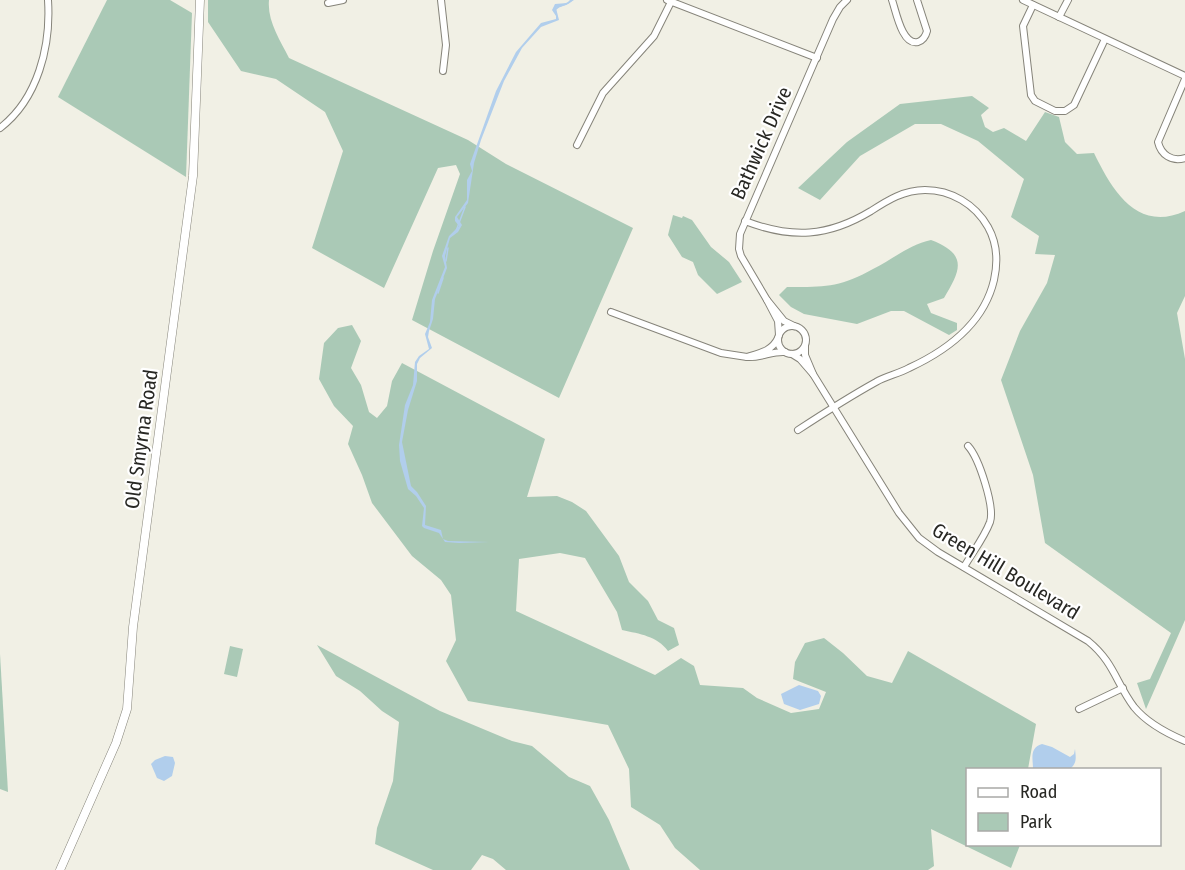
<svg xmlns="http://www.w3.org/2000/svg" width="1185" height="870" viewBox="0 0 1185 870" font-family="'Fira Sans Condensed',sans-serif">
<style>
.green{fill:#aac9b6}
.water{fill:#b1ceec}
.lines{fill:none;stroke-linecap:round;stroke-linejoin:round}
.stream{stroke:#b1ceec;stroke-width:1.5}
.minor-casing{stroke:#86847a;stroke-width:8}
.tertiary-casing{stroke:#86847a;stroke-width:9}
.minor{stroke:#fff;stroke-width:6}
.tertiary{stroke:#fff;stroke-width:8}
.labels{text-anchor:middle;stroke-width:4.5;stroke-linejoin:round;paint-order:stroke}
.street-label{font-size:20px;fill:#282824;stroke:#fff}
</style>
<rect width="100%" height="100%" fill="#f1f0e5"/>
<g class="green">
<path d="M107 0H170L192 13 186 177 58 97Z"/>
<path d="M208 0H269C267 21 280 40 289 58L468 140 506 164 633 228 559 398 412 320 433 251 460 174 456 165 438 168 384 288 312 248 343 151 325 112 276 79 241 71 208 22Z"/>
<path d="M972 96 989 108 981 115 985 127 993 132 1004 128 1026 141 1045 112 1059 117 1065 142 1077 154 1094 153C1112 190 1137 233 1185 211V296L1177 313 1185 359V620L1146 709 1137 683 1150 679 1171 633 1045 543 1033 475 1001 380 1020 331 1047 283 1055 255 1035 254 1039 236 1011 217 1024 179 978 141 941 124H915L860 156 820 200 798 188 847 142 900 104Z"/>
<path d="M673 215 682 218 683 216 692 220 711 247 729 262 742 282 717 294 698 275 693 262 682 257 668 235Z"/>
<path d="M931 240C968 254 961 270 944 298L927 304 931 313 957 323V330L949 335 904 311H891L857 324 804 314 791 307 779 295 787 287C824 287 839 288 873 269 893 259 909 245 931 240Z"/>
<path d="M352 325 361 341 351 368 361 385 369 412 377 418 387 406 392 381 402 363 545 439 527 497 557 496 572 502 586 511 619 556 629 582 648 601 658 620 674 628 679 645 668 651C657 636 640 634 622 630L617 612 585 558 560 553 519 559 516 611 655 675 681 658 694 666 700 685 743 688 757 698 791 713 819 709 826 692 793 679 795 662 805 643 824 638 843 653 867 676 892 683 908 651 1036 724 1028 769 968 770V844L1020 845 1011 868 931 829 934 866 928 870H700L675 848 660 825 631 807 629 769 608 725 468 701 446 661 456 640 451 595 441 580 412 556 372 503 362 475 348 444 353 426 334 406 319 379 324 343 338 328Z"/>
<path d="M317 645 440 711 512 741 532 746 569 777 590 786 609 820 630 870H506L493 859 482 855 471 870H433L375 844 377 828 393 781 399 722 382 711 360 691 336 676Z"/>
<path d="M230 646 243 649 237 677 224 674Z"/>
<path d="M0 654 8 792 0 789Z"/>
</g>
<g class="water">
<path d="M570 0H574L566 5 556 8 559 20 541 27 522 48 504 81 481 140 474 163 468 203 457 217 462 225 458 232 450 238 445 256 447 268 435 299 433 319 429 331 428 337 432 348 420 358 417 364V381L408 410 402 442 411 486 417 492 426 506 425 525 441 530 443 539 448 541 489 542 459 543 445 542 439 533 424 528 422 526 424 508 416 496 408 489 400 461 399 445 405 405 413 385 415 362 419 356 429 349 425 334 430 322 432 300 445 267 442 256 449 236 459 226 455 221V217L467 200V180L472 171 470 164 496 91 516 52 541 23 556 19V16L552 10 555 4 567 3Z"/>
<path d="M799 685 818 691 821 696 819 704 800 710 784 704 781 694Z"/>
<path d="M1042 744 1052 747 1070 757 1074 754 1075 749C1076 758 1077 763 1070 769H1033C1033 759 1029 748 1042 744Z"/>
<path d="M165 756 173 757 175 763 172 776 164 781 157 778 151 764 155 760Z"/>
</g>
<g class="lines">
<g class="stream">
<path d="M556 9C560 4 567 6 572 0"/>
<path d="M456 231 465 207"/>
<path d="M446 261 448 248"/>
<path d="M438 293 443 278"/>
</g>
<defs>
<g id="minor">
<path d="M441 0 446 45 443 71"/>
<path d="M667 0 817 58"/>
<path d="M892 0C896 11 902 46 918 42 924 40 926 35 927 31L917 0"/>
<path d="M1023 0 1185 76"/>
<path d="M328 3 343 0"/>
<path d="M1033 5 1023 26 1031 95 1035 101 1055 111H1065L1074 105 1105 39"/>
<path d="M1059 17 1068 0"/>
<path d="M1185 79 1158 142C1161 155 1172 162 1185 158"/>
<path d="M0 128C38 99 51 46 48 0"/>
<path d="M577 145 603 93 654 36 672 0"/>
<path d="M745 221C792 239 828 237 871 211 888 200 904 190 925 190 951 190 975 204 988 227 997 243 998 262 994 280 984 323 948 350 909 368 898 374 886 376 876 382 849 397 824 413 798 430"/>
<path d="M767 300 741 256 739 249 740 234 833 19 840 7 847 0"/>
<path d="M611 312 721 353 747 357"/>
<circle cx="792" cy="340" r="14"/>
<path d="M779 335 778 321 767 300 784 321 794 326"/>
<path d="M778 338C772 351 760 353 747 357 761 358 772 351 785 352"/>
<path d="M792 354 800 359 813 374 805 355V346"/>
<path d="M813 374 899 513 919 538 938 552 1088 641C1114 662 1116 683 1134 707 1147 723 1166 733 1185 741"/>
<path d="M964 567C972 553 984 538 990 522 995 507 979 458 968 446"/>
<path d="M1079 709 1123 688"/>
</g>
<path id="tertiary" d="M60 870 116 743 127 709 133 627 193 176 200 0"/>
</defs>
<use href="#minor" class="minor-casing"/>
<use href="#tertiary" class="tertiary-casing"/>
<use href="#minor" class="minor"/>
<use href="#tertiary" class="tertiary"/>
</g>
<g class="labels">
<g class="street-label">
<text transform="translate(761 143) rotate(-66)" y="7">Bathwick Drive</text>
<text transform="translate(141 439) rotate(-82)" y="7">Old Smyrna Road</text>
<text transform="translate(1006 571) rotate(31)" y="7">Green Hill Boulevard</text>
</g>
</g>
<rect x="966" y="768" width="195" height="78" fill="#ffffff" stroke="#a9a9a7" stroke-width="1.5"/>
<rect x="978" y="788" width="30" height="9" fill="#ffffff" stroke="#a9a9a7" stroke-width="1.5"/>
<text x="1020" y="798" font-size="18" fill="#282824">Road</text>
<rect x="978" y="813" width="30" height="18" fill="#aac9b6" stroke="#a9a9a7" stroke-width="1.5"/>
<text x="1020" y="828" font-size="18" fill="#282824">Park</text>
</svg>
